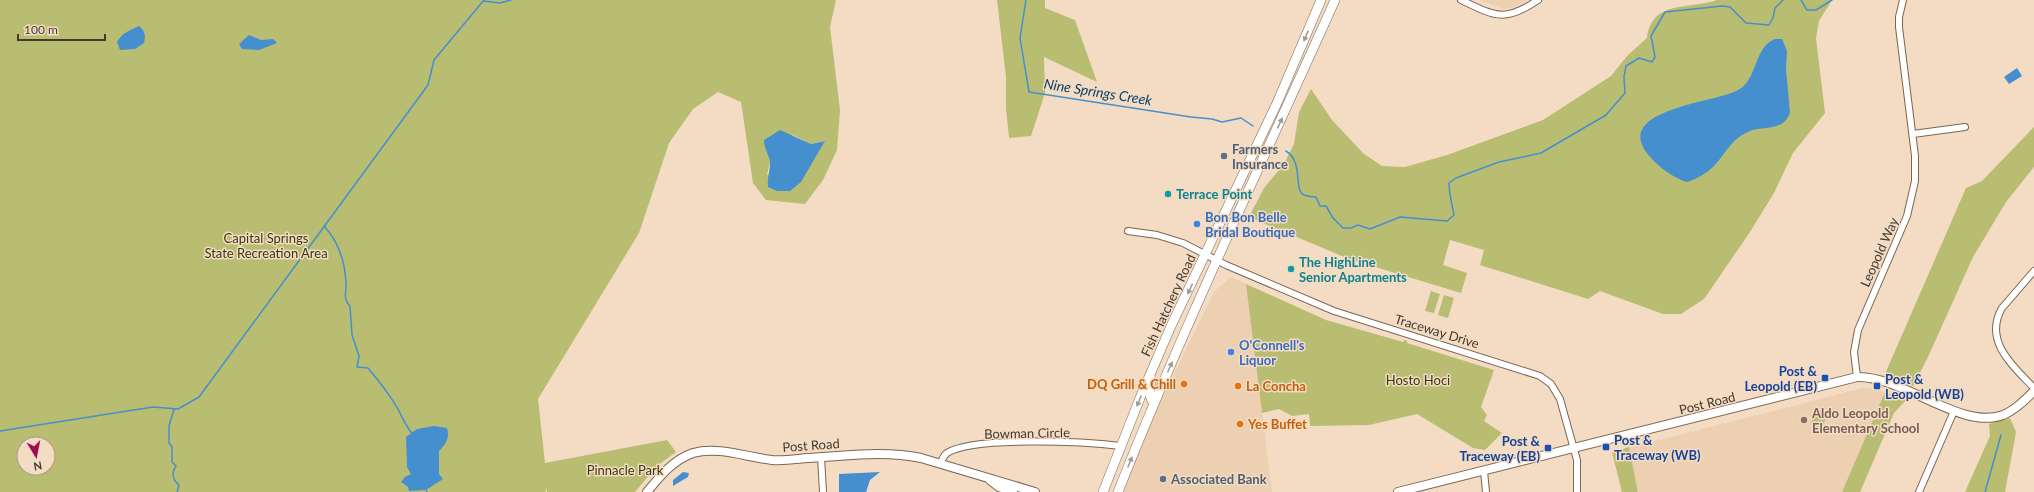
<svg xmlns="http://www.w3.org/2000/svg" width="2034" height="492" viewBox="0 0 2034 492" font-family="Lato,sans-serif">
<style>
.built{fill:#ecd0b1}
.green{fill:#b8bd72;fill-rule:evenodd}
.water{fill:#458fce}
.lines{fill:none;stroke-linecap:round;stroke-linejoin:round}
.stream{stroke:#458fce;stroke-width:1.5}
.minor-casing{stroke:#7b6651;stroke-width:8}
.tertiary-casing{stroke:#7b6651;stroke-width:10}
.secondary-casing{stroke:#7b6651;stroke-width:10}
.minor{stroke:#fff;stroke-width:6}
.tertiary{stroke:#fff;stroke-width:8}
.secondary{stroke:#fff;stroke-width:9}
.oneway{fill:#a09c97}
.service-dot{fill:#5c6f8a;stroke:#f3dcc3;stroke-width:1.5}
.culture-dot{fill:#0f9aa8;stroke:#f3dcc3;stroke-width:1.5}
.shop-dot{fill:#3f7fe0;stroke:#f3dcc3;stroke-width:1.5}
.transit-dot{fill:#1a4fb4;stroke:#f3dcc3;stroke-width:1.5}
.food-dot{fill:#e8710a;stroke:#f3dcc3;stroke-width:1.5}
.education-dot{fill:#8d6e63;stroke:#f3dcc3;stroke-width:1.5}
.labels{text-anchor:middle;stroke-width:3;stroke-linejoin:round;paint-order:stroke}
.service-label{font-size:13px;font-weight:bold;fill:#4e5e75;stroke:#f3dcc3;text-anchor:start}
.culture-label{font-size:13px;font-weight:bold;fill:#0d838f;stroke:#f3dcc3;text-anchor:start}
.shop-label{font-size:13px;font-weight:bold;fill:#366cbe;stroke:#f3dcc3;text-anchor:start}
.park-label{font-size:13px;fill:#36380f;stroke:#f3dcc3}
.street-label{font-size:13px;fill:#42392f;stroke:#f3dcc3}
.transit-label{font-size:13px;font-weight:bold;fill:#164399;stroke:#f3dcc3;text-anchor:end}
.food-label{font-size:13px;font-weight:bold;fill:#c56008;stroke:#f3dcc3;text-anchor:start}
.education-label{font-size:13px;font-weight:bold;fill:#785e54;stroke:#f3dcc3;text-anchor:start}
.water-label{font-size:14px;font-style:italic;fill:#053e68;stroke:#f3dcc3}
</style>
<rect width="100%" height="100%" fill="#f3dcc3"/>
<g class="built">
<path d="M1480 0H1527L1516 7 1503 9Z"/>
<path d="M1231 277 1246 284 1272 492H1123L1156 411 1214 292Z"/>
<path d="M1863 388 1877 389 1885 392 1842 492H1622L1612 452Z"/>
</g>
<g class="green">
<path d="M0 0H836L830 27 840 110 837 150 823 180 805 204 766 200 753 183 741 102 718 92 693 109 669 143 639 233 538 399 545 463 667 440 676 452 657 466 635 492H547V489L545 492H0ZM793 135 811 144 824 141 811 164 767 175 770 162ZM24 444H48V468H24Z"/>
<path d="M997 0H1045V8L1075 20 1097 82 1044 57 1045 93 1031 136 1009 138 1006 109V77Z"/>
<path d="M1717 0H1832L1819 21 1816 38 1825 113 1793 153 1774 193 1750 232 1704 299 1681 314H1663L1600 291 1588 299 1480 265 1484 250 1450 240 1443 265 1467 273 1461 293 1349 259 1249 217 1264 188 1284 164 1294 144 1299 112 1311 89 1332 120 1364 154 1382 166 1405 167 1447 155 1543 120 1611 76 1627 56 1647 38C1652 0 1686 10 1717 0Z"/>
<path d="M2034 127V167L2006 202 1973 257 1928 357 1913 386 1885 374 1966 188 1982 181Z"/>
<path d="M1246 284 1326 320 1403 342 1404 340 1407 341V343L1494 370 1481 407 1487 415 1484 421 1502 433 1485 450 1473 448 1417 414 1369 425 1310 426 1309 414 1292 416 1279 409 1262 413Z"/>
<path d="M1431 291 1440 294 1434 313 1425 311Z"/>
<path d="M1444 295 1454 298 1448 318 1438 315Z"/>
<path d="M1885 392 1906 400 1894 413 1860 492H1842Z"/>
<path d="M1817 409 1828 413 1821 430 1812 426 1811 423Z"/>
<path d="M2010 418 2016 432 2005 492H1965L1990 436 1989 424Z"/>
<path d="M1629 447 1637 488 1638 492H1622L1612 452Z"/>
</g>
<g class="water">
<path d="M139 26C145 31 146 35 144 43L135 49 120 50 117 42C122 33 130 30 139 26Z"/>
<path d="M249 35 261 40 273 39 277 43 259 50 242 49 239 44Z"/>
<path d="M1775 39H1782L1787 51 1786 69 1790 113C1782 133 1762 125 1748 132 1731 139 1725 155 1713 167 1705 174 1697 179 1687 182 1671 177 1653 163 1644 149 1620 108 1720 102 1740 89 1758 77 1754 47 1775 39Z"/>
<path d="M2017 68 2022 76 2009 84 2004 77Z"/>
<path d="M780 130 811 144 825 141 801 182 790 191H777L768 187C767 178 770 171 770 163 770 156 764 149 764 140Z"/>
<path d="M434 426 447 428C450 438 446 444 439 451V474L443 479 426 490 409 491 408 487 401 482 405 477 411 474 407 467 406 437 417 429Z"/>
<path d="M683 472 689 473 688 477 673 486V480Z"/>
<path d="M880 472 870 480 866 492H839V474Z"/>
</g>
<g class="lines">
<g class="stream">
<path d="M1026 0 1020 38 1029 92 1191 117 1212 119 1222 122 1241 118 1253 126"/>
<path d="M1801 0 1807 10H1816L1832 0"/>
<path d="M483 1 500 3 511 0"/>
<path d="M1286 151C1304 162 1293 190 1304 195 1307 196 1312 197 1316 197L1320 206H1326L1333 218 1343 228H1351L1358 225 1370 229 1400 217 1447 221 1454 215C1452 204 1449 194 1449 183L1456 178 1499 162 1541 153 1606 115 1625 93 1624 77 1626 66 1639 58 1652 62 1655 57 1651 36 1665 12 1722 6 1730 7 1746 23 1769 25 1773 18 1775 8 1783 0"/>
<path d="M324 226C338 241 345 262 346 283 347 291 342 298 350 306L352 335 359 356 357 367 368 368C378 380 388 392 396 406 402 415 404 424 412 433"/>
<path d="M174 409 169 426V443L172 447V462L176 466C171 473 173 480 179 485L177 492"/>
<path d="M0 431 153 407 178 409 199 397 428 85 434 60 484 0"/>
<path d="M426 490 427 492"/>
<path d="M1985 492 2001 435"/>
</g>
<defs>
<g id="minor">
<path d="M1461 0C1495 16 1504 23 1538 0"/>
<path d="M1913 134 1965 127"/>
<path d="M1128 231 1157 235 1183 243 1226 265 1334 311 1540 376 1551 384 1560 399 1577 460V492"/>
<path d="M2034 271 2002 308C1983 341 2013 366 2034 388"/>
<path d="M1857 377 1854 352 1858 330 1907 216 1915 181V156L1899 27V17L1903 0"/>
<path d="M821 457 823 492"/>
<path d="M941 464C942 459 943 456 947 453 974 436 1087 442 1121 446"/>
<path d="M1484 471 1486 492"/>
<path d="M1919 492 1954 411"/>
</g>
<g id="tertiary">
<path d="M990 480 999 487 1013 492"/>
<path d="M647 492C660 476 673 460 693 453 718 446 746 457 772 460 784 461 796 459 808 458 847 456 883 450 921 458L1035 492"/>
<path d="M1398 492 1857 377C1904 376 1961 431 2003 415 2015 410 2025 400 2034 391"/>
</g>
<g id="secondary">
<path d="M1151 379C1150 387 1148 397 1154 403"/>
<path d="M1103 492 1140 398 1171 326 1277 103 1321 0"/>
<path d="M1118 492C1184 325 1262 163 1335 0"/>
</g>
</defs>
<use href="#minor" class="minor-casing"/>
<use href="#tertiary" class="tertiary-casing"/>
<use href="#secondary" class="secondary-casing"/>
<use href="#minor" class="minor"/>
<use href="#tertiary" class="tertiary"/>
<use href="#secondary" class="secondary"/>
</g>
<defs><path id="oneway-solid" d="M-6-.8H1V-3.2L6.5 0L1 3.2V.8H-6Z"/></defs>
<g class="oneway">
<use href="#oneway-solid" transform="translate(1306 36) rotate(113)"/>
<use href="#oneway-solid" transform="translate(1280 123) rotate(-65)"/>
<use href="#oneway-solid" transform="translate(1190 289) rotate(115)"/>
<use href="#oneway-solid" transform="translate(1170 367) rotate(-66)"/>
<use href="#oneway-solid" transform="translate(1139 401) rotate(112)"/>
<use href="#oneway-solid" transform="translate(1130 462) rotate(-68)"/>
</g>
<g class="service-dot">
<circle cx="1224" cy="156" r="4"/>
<circle cx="1163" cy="479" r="4"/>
</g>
<g class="culture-dot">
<circle cx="1168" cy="194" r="4"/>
<circle cx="1291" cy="269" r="4"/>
</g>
<g class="shop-dot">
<circle cx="1197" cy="224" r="4"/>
<circle cx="1231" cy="352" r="4"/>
</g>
<g class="transit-dot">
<rect x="1821" y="374" width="8" height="8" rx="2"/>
<rect x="1873" y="382" width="8" height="8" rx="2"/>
<rect x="1602" y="443" width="8" height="8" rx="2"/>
<rect x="1544" y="444" width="8" height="8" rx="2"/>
</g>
<g class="food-dot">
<circle cx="1184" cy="384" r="4"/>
<circle cx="1238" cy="386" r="4"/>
<circle cx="1240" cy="424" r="4"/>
</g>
<circle class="education-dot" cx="1804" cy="420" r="4"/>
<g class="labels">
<g class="service-label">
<text x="1232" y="154">Farmers<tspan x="1232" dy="15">Insurance</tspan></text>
<text x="1171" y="484">Associated Bank</text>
</g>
<g class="culture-label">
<text x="1176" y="199">Terrace Point</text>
<text x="1299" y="267">The HighLine<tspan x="1299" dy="15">Senior Apartments</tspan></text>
</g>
<g class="shop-label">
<text x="1205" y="222">Bon Bon Belle<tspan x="1205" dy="15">Bridal Boutique</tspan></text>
<text x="1239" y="350">O'Connell's<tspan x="1239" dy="15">Liquor</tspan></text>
</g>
<g class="park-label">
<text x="266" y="243">Capital Springs<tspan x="266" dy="15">State Recreation Area</tspan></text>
<text x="1418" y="385">Hosto Hoci</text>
<text x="625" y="475">Pinnacle Park</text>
</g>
<g class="street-label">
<text transform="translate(1879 252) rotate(-66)" y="5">Leopold Way</text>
<text transform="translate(1168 305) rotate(-65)" y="5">Fish Hatchery Road</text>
<text transform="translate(1437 331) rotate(17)" y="5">Traceway Drive</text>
<text transform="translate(1707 403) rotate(-14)" y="5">Post Road</text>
<text transform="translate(1027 433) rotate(-1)" y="5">Bowman Circle</text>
<text transform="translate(811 445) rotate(-4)" y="5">Post Road</text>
</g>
<g class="transit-label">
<text x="1817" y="376">Post &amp;<tspan x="1817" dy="15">Leopold (EB)</tspan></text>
<text x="1885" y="384" text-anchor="start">Post &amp;<tspan x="1885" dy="15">Leopold (WB)</tspan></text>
<text x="1614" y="445" text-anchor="start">Post &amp;<tspan x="1614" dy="15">Traceway (WB)</tspan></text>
<text x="1540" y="446">Post &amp;<tspan x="1540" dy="15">Traceway (EB)</tspan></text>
</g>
<g class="food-label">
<text x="1176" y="389" text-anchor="end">DQ Grill &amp; Chill</text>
<text x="1246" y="391">La Concha</text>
<text x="1248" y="429">Yes Buffet</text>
</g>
<g class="education-label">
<text x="1812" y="418">Aldo Leopold<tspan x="1812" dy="15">Elementary School</tspan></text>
</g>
<g class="water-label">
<text transform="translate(1098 92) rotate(9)" y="5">Nine Springs Creek</text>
</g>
</g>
<g transform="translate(36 456) rotate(170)"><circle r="19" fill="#f3dcc3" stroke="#ac9b88"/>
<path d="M0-3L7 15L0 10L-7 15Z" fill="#a00b51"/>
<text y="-6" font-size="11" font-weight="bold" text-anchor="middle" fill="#42392f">N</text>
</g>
<path d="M18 34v6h87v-6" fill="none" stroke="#42392f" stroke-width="2"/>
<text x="24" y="34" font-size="12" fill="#42392f" stroke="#f3dcc3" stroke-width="3" paint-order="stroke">100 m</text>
</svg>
